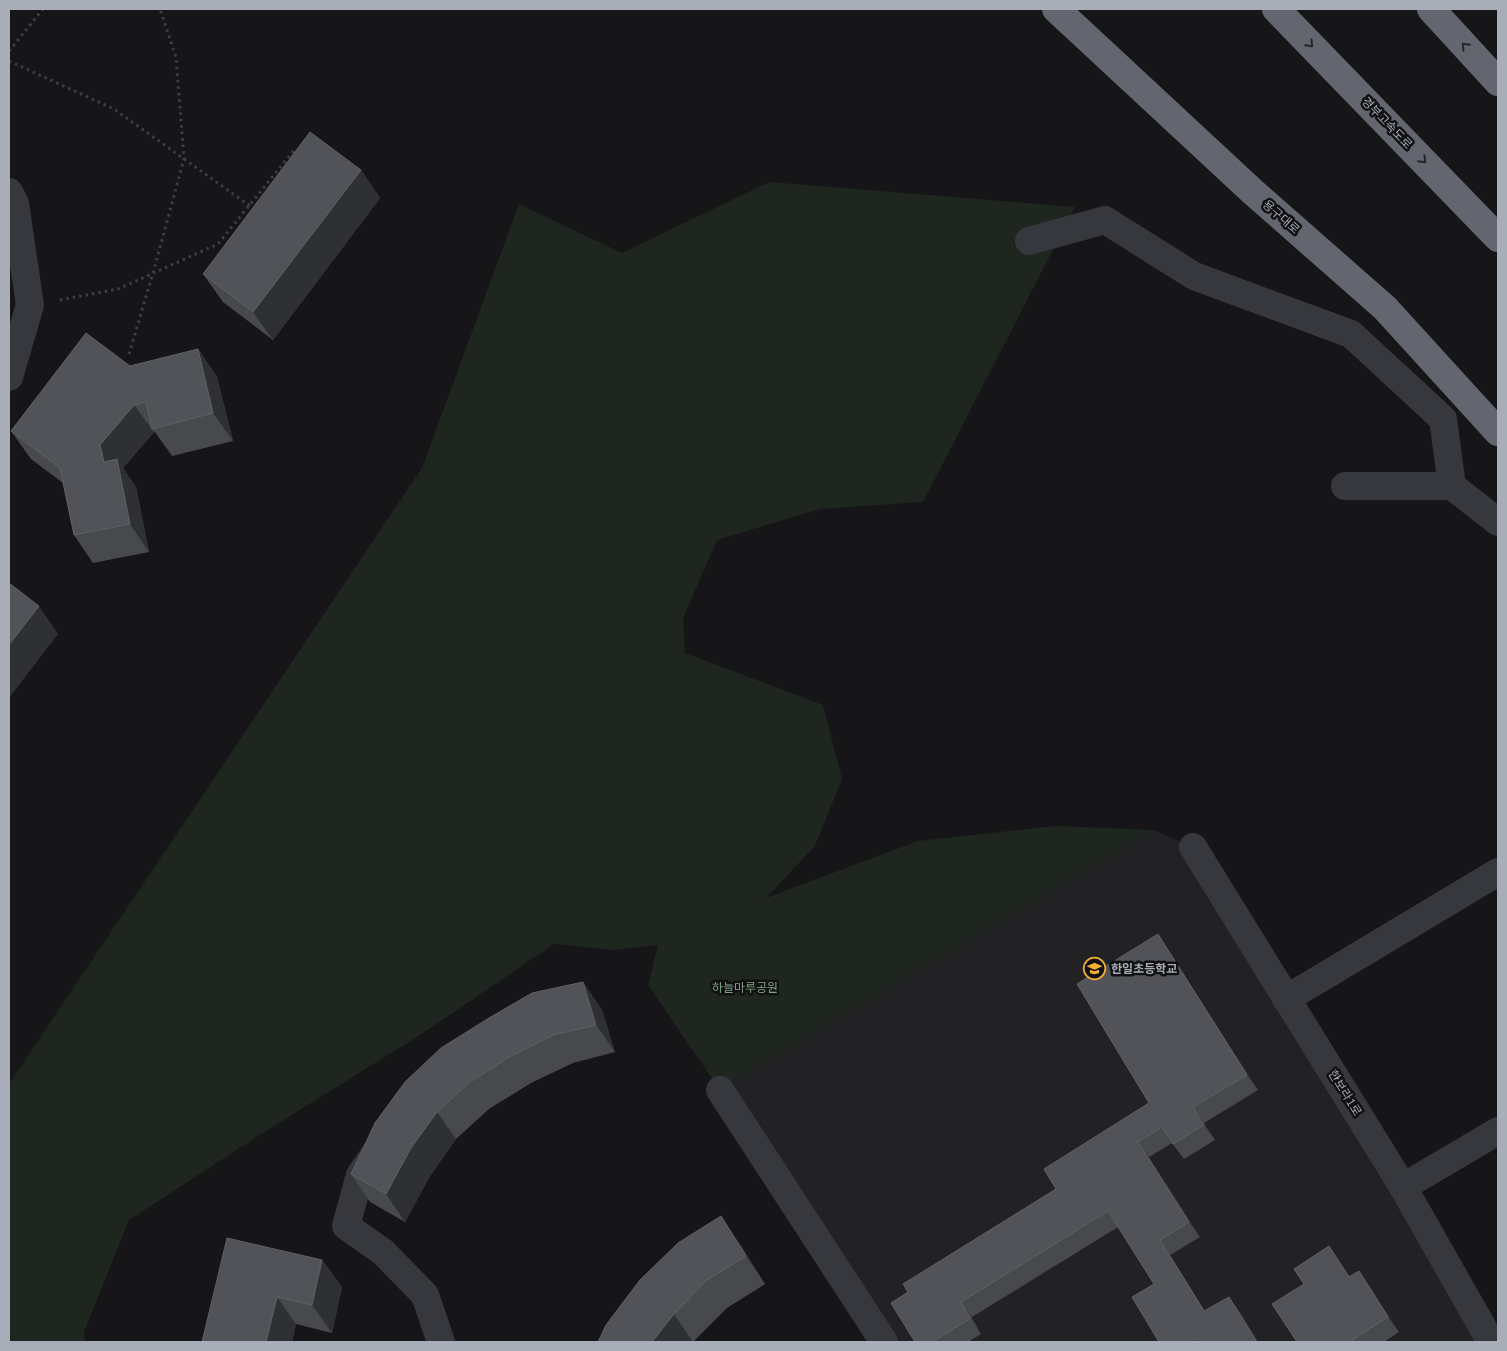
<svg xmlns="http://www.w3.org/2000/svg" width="1507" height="1351" viewBox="0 0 1507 1351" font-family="'Nunito Sans','Noto Sans KR',sans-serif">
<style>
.built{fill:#222225}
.green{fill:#1e261f}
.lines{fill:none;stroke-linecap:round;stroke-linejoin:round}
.path{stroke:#3d3f44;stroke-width:3;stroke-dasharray:2.5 4;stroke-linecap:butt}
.minor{stroke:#37383d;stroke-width:28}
.highway{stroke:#63666e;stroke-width:28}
.wall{fill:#47494d}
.shaded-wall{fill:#2f3033}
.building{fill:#525359;stroke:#5f6168}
.oneway{stroke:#26262a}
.labels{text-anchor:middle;stroke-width:5;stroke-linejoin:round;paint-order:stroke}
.street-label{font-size:12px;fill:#a8adb8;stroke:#111113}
.poi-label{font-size:12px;font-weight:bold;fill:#a8adb8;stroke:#111113;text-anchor:start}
.park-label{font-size:12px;fill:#7fa381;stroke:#111113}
</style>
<rect width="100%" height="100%" fill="#161618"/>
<path class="built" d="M1153 830 1193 847 1491 1342H884L720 1090Z"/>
<path class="green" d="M769 182 1075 207 923 502 820 509 717 540 683 618 685 653 823 705 842 779 815 846 766 898 918 841 1055 826 1153 830 720 1090 648 985 658 945 613 950 554 944 420 1035 266 1131 129 1220 84 1332 85 1342H9V1084L422 468 519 204 622 253Z"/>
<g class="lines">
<g class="path">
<path d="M9 51 43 9"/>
<path d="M9 61 114 109 250 206"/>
<path d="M60 300 118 289 218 244 295 149"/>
<path d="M129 354 153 273 184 159 176 57 160 9"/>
</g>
<g class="minor">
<path d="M9 192 15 203 30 305 9 377"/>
<path d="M1029 241 1105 220 1194 276 1351 334 1443 419 1452 486"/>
<path d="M1345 486H1452L1498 522"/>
<path d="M1193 847 1403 1187 1491 1342"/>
<path d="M1286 999 1498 872"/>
<path d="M720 1090 884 1342"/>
<path d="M376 1152 360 1175 346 1226 383 1252 425 1295 441 1342"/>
<path d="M1403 1187 1498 1131"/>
</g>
<g class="highway">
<path d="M1056 9 1253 192 1385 308 1498 432"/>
<path d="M1276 9 1498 238"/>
<path d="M1431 9 1498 82"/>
</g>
</g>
<g class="wall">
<path d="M361 170 380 198 273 340 223 302 203 274Z"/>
<path d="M198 349 217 377 233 441 172 456 155 432H154L123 468 136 487 149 552 93 563 74 535 63 483 31 459 11 431 130 366Z"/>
<path d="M1168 950 1258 1090 1204 1123 1215 1140 1184 1159 1172 1143 1149 1157 1200 1237 1170 1255 1205 1311 1240 1312 1258 1342H1159L1154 1284 1118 1227 972 1317 981 1334 968 1342H915L908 1292 1056 1189 1149 1103Z"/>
<path d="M583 982 602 1010 615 1052 573 1063 531 1083 489 1109 456 1139 430 1176 405 1222 370 1202 351 1174Z"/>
<path d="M740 1244 765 1284 727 1308 693 1342H598Z"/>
<path d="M1329 1246 1350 1277 1359 1271 1399 1332 1384 1342H1297Z"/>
<path d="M322 1260 342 1287 332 1333 296 1324 292 1342H202Z"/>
</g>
<g class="shaded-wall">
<path d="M361 170 380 198 273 340 253 312Z"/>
<path d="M198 349 217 377 233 441 213 413Z"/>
<path d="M134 405 154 432 123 468 136 487 149 552 130 524 104 462 100 445Z"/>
<path d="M39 606 58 634 9 698V645Z"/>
<path d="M1158 934 1168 950 1258 1090 1247 1075Z"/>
<path d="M583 982 602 1010 615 1052 596 1025Z"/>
<path d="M1193 1107 1204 1123 1215 1140 1204 1125Z"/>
<path d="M437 1112 456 1139 430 1176 405 1222 386 1194 411 1148Z"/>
<path d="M1138 1142 1149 1157 1200 1237 1189 1222Z"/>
<path d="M721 1216 740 1244 765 1284 746 1256Z"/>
<path d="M1160 1240 1170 1255 1215 1327 1204 1311Z"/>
<path d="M1329 1246 1340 1262 1360 1292 1349 1277Z"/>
<path d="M322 1260 342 1287 332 1333 312 1305Z"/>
<path d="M1359 1271 1370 1286 1399 1332 1388 1317Z"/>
<path d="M277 1297 296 1324 292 1342H266Z"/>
<path d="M1229 1297 1240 1312 1258 1342H1257Z"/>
<path d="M961 1302 972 1317 981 1334Z"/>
<path d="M674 1314 693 1342H652Z"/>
</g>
<g class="building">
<path d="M310 132 361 170 253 312 203 274Z"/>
<path d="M86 333 130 366 198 349 213 413 152 429 146 402 134 405 100 445 104 462 117 459 130 524 74 535 60 468 11 431Z"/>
<path d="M9 583 39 606 9 645Z"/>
<path d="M1158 934 1247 1075 1193 1107 1204 1125 1173 1144 1162 1127 1138 1142 1189 1222 1160 1240 1204 1311 1229 1297 1257 1342H1199L1196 1338 1189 1342H1159L1132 1297 1154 1284 1108 1211 961 1302 971 1318 932 1342H915L891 1303 908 1292 903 1284 1056 1189 1044 1169 1149 1103 1077 984Z"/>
<path d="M583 982 596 1025 553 1035 511 1056 470 1082 437 1112 411 1148 386 1194 351 1174 375 1123 405 1082 441 1048 489 1018 532 993Z"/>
<path d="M721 1216 746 1256 707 1280 674 1314 652 1342H598L606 1325 640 1280 678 1243Z"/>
<path d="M227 1238 322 1260 312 1305 277 1297 266 1342H202Z"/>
<path d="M1329 1246 1349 1277 1359 1271 1388 1317 1352 1340 1354 1342H1317L1315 1339 1311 1342H1297L1272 1304 1304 1284 1294 1269Z"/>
</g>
<defs><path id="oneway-chevron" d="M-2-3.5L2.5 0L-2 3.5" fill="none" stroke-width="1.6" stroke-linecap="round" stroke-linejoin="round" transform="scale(1.25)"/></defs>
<g class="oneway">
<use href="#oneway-chevron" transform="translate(1310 44) rotate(46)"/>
<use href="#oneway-chevron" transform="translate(1465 46) rotate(-133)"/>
<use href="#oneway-chevron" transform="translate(1423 160) rotate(46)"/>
</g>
<defs>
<symbol id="school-ring" viewBox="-11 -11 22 22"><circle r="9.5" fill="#111113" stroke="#f2b134" stroke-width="1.5"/><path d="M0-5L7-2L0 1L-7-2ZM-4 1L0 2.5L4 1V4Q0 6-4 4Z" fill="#f2b134"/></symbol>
</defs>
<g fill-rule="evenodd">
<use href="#school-ring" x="1082" y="956" width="25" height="25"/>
</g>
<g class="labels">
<g class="street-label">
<text transform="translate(1387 123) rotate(46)" y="4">경부고속도로</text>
<text transform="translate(1281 217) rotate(41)" y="4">용구대로</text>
<text transform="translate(1345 1093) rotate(58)" y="4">한보라1로</text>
</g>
<g class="poi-label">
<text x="1111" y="973">한일초등학교</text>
</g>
<g class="park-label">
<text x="745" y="992">하늘마루공원</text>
</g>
</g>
<rect width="1507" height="1351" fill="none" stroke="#a8adb8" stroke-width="20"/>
</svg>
